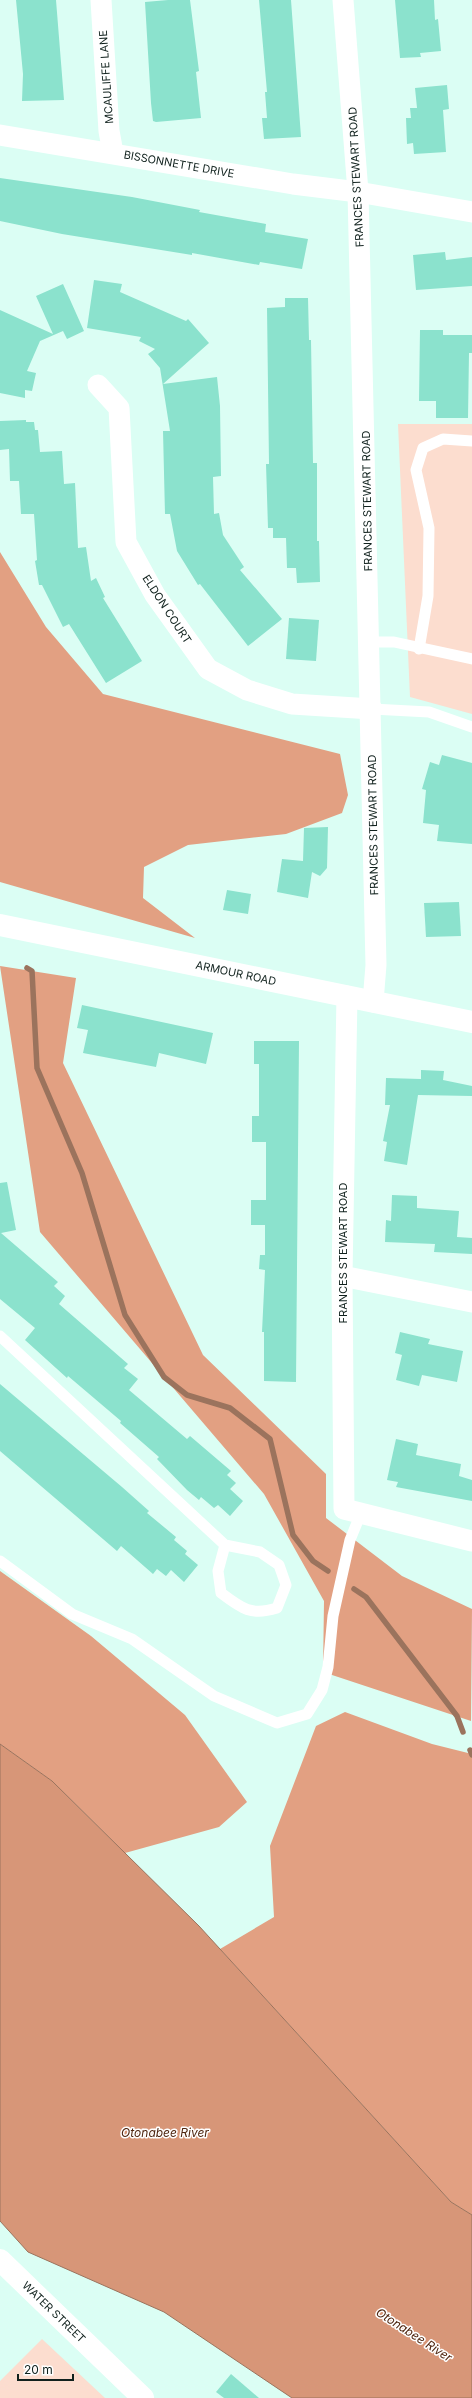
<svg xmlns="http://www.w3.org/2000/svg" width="472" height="2398" viewBox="0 0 472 2398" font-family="Inter,sans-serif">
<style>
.green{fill:#fcddcf}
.forest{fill:#e2a082}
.water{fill:#d79678;stroke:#9b735d}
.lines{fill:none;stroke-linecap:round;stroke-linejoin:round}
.stream{stroke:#9b735d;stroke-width:5.5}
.building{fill:#8be2cd}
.lane{stroke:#fff;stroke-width:11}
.street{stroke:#fff;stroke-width:21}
.secondary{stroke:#fff;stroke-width:22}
.labels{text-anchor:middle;stroke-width:3;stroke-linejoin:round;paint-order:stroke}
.street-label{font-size:11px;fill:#10211d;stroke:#fff}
.water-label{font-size:12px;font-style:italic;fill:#4e240e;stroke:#fff}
</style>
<rect width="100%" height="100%" fill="#dbfef4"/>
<g class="green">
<path d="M398 424H472V714L410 697Z"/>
<path d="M42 2339 105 2398H0V2381Z"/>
</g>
<g class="forest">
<path d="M0 552 46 627 103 694 340 754 348 795 342 813 286 834 188 845 144 867 143 898 195 938 0 882Z"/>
<path d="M0 966 76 978 63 1063 203 1355 326 1474V1518L402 1576 472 1609 471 1721 323 1672 324 1601 264 1494 40 1232Z"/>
<path d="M0 1571 91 1636 185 1715 247 1802 219 1827 125 1853 52 1781 0 1744Z"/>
<path d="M345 1712 432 1744 472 1754V2215L451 2202 220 1949 274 1917 270 1846 316 1726Z"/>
</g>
<path class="water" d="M0 1744 52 1781 199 1926 451 2202 472 2215V2398H292L164 2312 28 2252 0 2221Z"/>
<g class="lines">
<g class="stream">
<path d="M27 968 32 971 37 1068 82 1173 125 1315 164 1377 187 1395 230 1408 270 1439 293 1535 313 1561 328 1571"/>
<path d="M354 1589 366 1597 457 1716 463 1732"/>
<path d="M470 1750 472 1755"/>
</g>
</g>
<g class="building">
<path d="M16 0H56L64 100 22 101 23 74Z"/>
<path d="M168 0H190L199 71 196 72 201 118 156 122 153 121 151 103 145 2Z"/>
<path d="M259 0H291L301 137 264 139 262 118H267L265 92H267Z"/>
<path d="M395 0H434L435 20 438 19 441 51 420 53 421 57 400 58Z"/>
<path d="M447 85 449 109 443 110 446 152 414 154 413 143 407 144 406 118H411L410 108H417L415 88Z"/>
<path d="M0 178 132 197 200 210 199 212 266 224 265 232 308 239 302 269 260 262 259 265 192 253V255L62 234 0 221Z"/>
<path d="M445 252 446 260 472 257V286L416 290 413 255Z"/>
<path d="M94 280 122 284 120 292 186 321 188 319 209 343 163 384 217 377 220 406 221 476 213 477 214 514 219 513 223 535 244 567 240 570 282 619 248 646 200 584 198 585 177 551 170 514H165L163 431H170L160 368 148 354 155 349 139 341 141 337 87 328Z"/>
<path d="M63 284 84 331 67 339 63 331 40 341 27 371 36 373 32 391 25 390V398L0 393V310L53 334 36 296Z"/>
<path d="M285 298H308L309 340H311L313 463H317V541H319L320 582 297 583 296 568H287L286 538H273V528H268L266 464H269L267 308 285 307Z"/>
<path d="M420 330H443V335H472V353H469L468 418H436V401H419Z"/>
<path d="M26 420V422H34L35 430H38L40 452 62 451 64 484 75 483 78 548 86 547 91 581 96 578 105 597 103 598 142 661 106 683 69 624 63 627 42 585H39L35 561 37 560 34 514H21L19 481H10L9 449 0 450V421Z"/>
<path d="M289 618 319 620 316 661 286 659Z"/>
<path d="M442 755 472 763V844L437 841 439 825 423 823 426 790 422 789 430 762 439 765Z"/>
<path d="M328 827 327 868 320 876 312 872 308 898 277 892 282 859 303 861 304 828Z"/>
<path d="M227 890 251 894 248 914 223 910Z"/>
<path d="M459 902 461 936 426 937 424 903Z"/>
<path d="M82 1005 213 1033 206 1064 159 1053 156 1067 83 1053 88 1030 77 1028Z"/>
<path d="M254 1041H299L296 1382 264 1381V1332H262L265 1270 259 1269 260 1255H265V1225H251V1200H266V1142H252V1116H259V1064H254Z"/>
<path d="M421 1070 444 1071 443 1080 472 1086V1096L418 1095 407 1165 384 1161 387 1142 383 1141 390 1105H385L386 1078 421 1079Z"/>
<path d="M7 1182 16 1230 1 1233 58 1282 54 1286 65 1296 59 1304 128 1364 124 1368 138 1379 129 1390 187 1439 190 1436 231 1471 227 1475 236 1483 230 1489 243 1501 230 1516 218 1505 214 1508 201 1497 199 1500 187 1490 157 1459 159 1457 120 1423 121 1421 68 1376 67 1378 25 1340 35 1328 0 1299V1183Z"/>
<path d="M392 1195 417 1196V1208L459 1211 457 1237 472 1238V1254L434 1252 435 1244 385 1242 386 1220 391 1221Z"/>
<path d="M400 1332 430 1339 428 1344 463 1351 457 1382 422 1375 419 1386 396 1380 402 1355 395 1353Z"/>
<path d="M0 1384 122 1487 149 1511 147 1513 176 1537 174 1540 187 1551 185 1554 198 1565 184 1582 171 1570 166 1576 157 1569 153 1574 121 1546 117 1551 0 1451Z"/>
<path d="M396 1439 418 1444 416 1455 461 1464 459 1476 472 1480V1501L396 1487 398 1482 387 1480Z"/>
<path d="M231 2374 259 2398H224L216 2392Z"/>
</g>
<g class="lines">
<g class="lane">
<path d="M370 642H394L472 659"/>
<path d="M419 649 428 596 429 528 416 470 423 448 443 439 472 441"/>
<path d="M372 709 429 712 472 727"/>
<path d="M0 1336 225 1545 260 1552 279 1565 286 1585 277 1608C251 1616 242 1609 221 1593L218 1571 225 1545"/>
<path d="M0 1561 72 1614 132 1639 214 1696 277 1723 307 1714 322 1690 328 1667 333 1616 350 1540 361 1513"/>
</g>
<g class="street">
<path d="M101 0 109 131 113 153"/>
<path d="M343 0 358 192 376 965 373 1002"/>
<path d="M0 135 293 184 358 192 472 212"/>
<path d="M98 385 119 408 126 542 155 595 208 669 247 690 292 704 372 709"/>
<path d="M347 996 342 1276 344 1509 472 1541"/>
<path d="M342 1276 472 1302"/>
</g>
<g class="secondary">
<path d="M0 925 472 1022"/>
<path d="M0 2260 143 2398"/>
</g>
</g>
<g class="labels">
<g class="street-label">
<text transform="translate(106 77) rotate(-94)" y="4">MCAULIFFE LANE</text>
<text transform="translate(179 164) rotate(10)" y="4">BISSONNETTE DRIVE</text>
<text transform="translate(356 177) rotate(-93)" y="4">FRANCES STEWART ROAD</text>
<text transform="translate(367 501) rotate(-91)" y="4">FRANCES STEWART ROAD</text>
<text transform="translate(167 609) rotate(57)" y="4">ELDON COURT</text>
<text transform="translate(373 825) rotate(-91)" y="4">FRANCES STEWART ROAD</text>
<text transform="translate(236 973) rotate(12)" y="4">ARMOUR ROAD</text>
<text transform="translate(343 1253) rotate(-90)" y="4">FRANCES STEWART ROAD</text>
<text transform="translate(54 2312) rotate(44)" y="4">WATER STREET</text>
</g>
<g class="water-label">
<text x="165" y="2137">Otonabee River</text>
<text transform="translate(414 2335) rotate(33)" y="4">Otonabee River</text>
</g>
</g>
<path d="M18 2374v6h55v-6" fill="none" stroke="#10211d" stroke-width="2"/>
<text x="24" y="2374" font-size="12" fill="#10211d" stroke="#ffffff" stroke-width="3" paint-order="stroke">20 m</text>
</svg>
